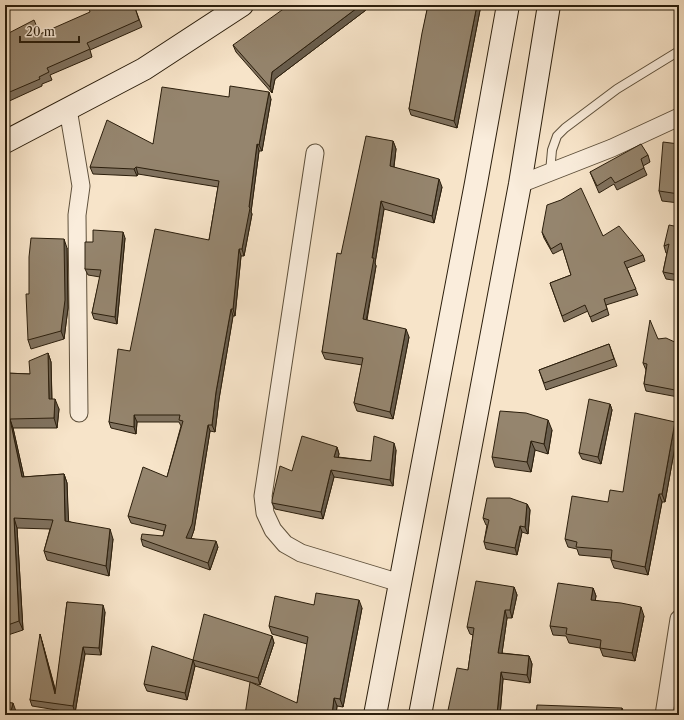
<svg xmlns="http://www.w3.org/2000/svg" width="684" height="720" viewBox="0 0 684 720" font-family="'Libre Caslon Text',serif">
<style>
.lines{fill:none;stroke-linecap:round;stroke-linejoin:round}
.lane-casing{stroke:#5e503b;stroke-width:10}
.street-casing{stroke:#5e503b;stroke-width:19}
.secondary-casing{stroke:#2b1e0c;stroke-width:24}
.lane{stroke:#faeddc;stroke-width:8}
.street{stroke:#faeddc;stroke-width:17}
.secondary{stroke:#faeddc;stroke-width:22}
.wall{fill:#80725f;stroke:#2b1e0c}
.shaded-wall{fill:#685d4d;stroke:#2b1e0c}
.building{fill:#95856e;stroke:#2b1e0c}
</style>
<rect width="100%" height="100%" fill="#f7e4c9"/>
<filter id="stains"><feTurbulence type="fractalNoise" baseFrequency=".005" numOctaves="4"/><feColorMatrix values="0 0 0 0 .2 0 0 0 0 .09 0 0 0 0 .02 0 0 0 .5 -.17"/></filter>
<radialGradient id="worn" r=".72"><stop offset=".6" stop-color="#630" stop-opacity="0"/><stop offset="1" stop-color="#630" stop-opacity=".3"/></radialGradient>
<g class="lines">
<defs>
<path id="lane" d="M550 172 552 150 557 136 565 128 617 89 679 51"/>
<g id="street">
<path d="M68 109 81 186 77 215 79 413"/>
<path d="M315 153 263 496 265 513 273 530 285 544 301 553 400 583"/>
<path d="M520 184 612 148 679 117"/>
<path d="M664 715 679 619"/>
</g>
<g id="secondary">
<path d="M5 142 144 69 242 5"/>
<path d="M375 715 476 183 508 5"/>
<path d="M420 715 520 184 549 5"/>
</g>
</defs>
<use href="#lane" class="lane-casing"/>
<use href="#street" class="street-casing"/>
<use href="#secondary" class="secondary-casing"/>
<use href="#lane" class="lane"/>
<use href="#street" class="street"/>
<use href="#secondary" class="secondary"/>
</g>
<g class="wall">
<path d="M134 5 142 27 90 50 92 57 50 75 52 80 42 84V86L5 103V35L40 34Z"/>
<path d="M428 5H481L457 128 411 115 409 109Z"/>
<path d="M366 10 275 79 272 93 236 52 233 45Z"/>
<path d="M229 97 271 99 262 151H259L251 212 252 214 244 256H241L235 316H233L219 399 215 432 210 431 194 530 191 538 218 547 210 570 143 546 141 539 163 536 164 531 131 523 128 516 167 477 181 426 179 422H137L136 434 111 428 109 422 130 351 209 240 218 187 138 174 137 176 93 174 90 167 153 144Z"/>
<path d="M393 141 396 149 394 167 442 187 434 223 384 209 375 263 376 266 367 320 409 337 393 419 357 411 354 403 362 365 325 359 322 352 341 254Z"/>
<path d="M679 144V203L662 201 659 191Z"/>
<path d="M648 155 650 162 643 166 647 175 617 190 614 184 599 193 590 172Z"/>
<path d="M679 227V281L666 279 663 272 667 253H666L664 246Z"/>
<path d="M542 232 603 236 643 255 645 261 627 268 638 295 606 305 609 315 592 322 588 311 564 322 550 283 571 275 563 249 553 254 544 238Z"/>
<path d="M125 238 117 324 94 319 92 313 100 277 88 275 85 269 93 242Z"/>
<path d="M67 248 68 308 64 339 31 349 28 340Z"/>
<path d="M658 339 679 344V384L678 397 646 391 644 384 646 370 643 363Z"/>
<path d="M609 344 617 366 546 390 539 370Z"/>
<path d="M48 353 51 362 52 399 59 409 57 428H13L24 477 64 474 67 483 68 521 113 539 109 576 47 560 44 551 50 529 17 528 23 630 5 636V373L30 374Z"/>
<path d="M610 404 612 410 601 464 582 459 579 453Z"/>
<path d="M552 430 548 454 535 450 531 472 495 467 492 457Z"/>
<path d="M678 430 665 502H662L648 575 614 568 611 560V558L579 555 577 549 568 547 565 539 608 502 623 492Z"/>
<path d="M337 447 339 454 338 457 371 461 396 450 393 486 334 477 323 519 275 509 272 503 292 471Z"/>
<path d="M527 504 530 510 528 534 522 532 517 555 486 549 484 542 487 525H486L483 518Z"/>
<path d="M514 587 517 595 512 618H507L502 653 529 656 532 664 530 683 503 679 500 715H447L468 670 473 635 470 634 467 627Z"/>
<path d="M593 588 596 596 595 600 644 616 635 661 603 656 600 648 569 643 566 636 553 635 550 626Z"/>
<path d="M67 602 105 612 101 655 85 654 75 713 32 706 30 700 42 641 56 692Z"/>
<path d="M314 605 362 608 343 707 337 706 336 715H245L297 703 307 644 272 634 269 626Z"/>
<path d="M272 636 274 643 260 685 195 666 187 700 147 691 144 684 193 660Z"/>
</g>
<g class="shaded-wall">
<path d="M361 5H364L366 10 275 79 272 93 270 87 272 72Z"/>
<path d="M477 5H481L457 128 454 121Z"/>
<path d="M269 92 271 99 262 151 259 145Z"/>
<path d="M393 141 396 149 393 173 390 166Z"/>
<path d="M257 144 259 151 251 212 252 214 244 256 242 249 249 207Z"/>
<path d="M136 167 138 174 137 176 134 169Z"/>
<path d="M439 179 442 187 434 223 432 216Z"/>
<path d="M381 201 384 209 375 263 376 266 365 327 363 319Z"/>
<path d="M123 232 125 238 117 324 115 317Z"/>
<path d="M64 239 67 248 68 308 64 339 61 331Z"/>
<path d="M239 249 241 256 235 316 233 309Z"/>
<path d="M231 309 233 316 219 399 215 432 212 425 216 392Z"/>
<path d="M406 329 409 337 393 419 390 412Z"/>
<path d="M48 353 51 362 52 408 49 399Z"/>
<path d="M678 368 679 372V384L678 397 675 390Z"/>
<path d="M55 399 59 409 57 428 54 418Z"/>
<path d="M610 404 612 410 601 464 598 457Z"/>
<path d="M134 415 137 422 136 434 134 427Z"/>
<path d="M10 419 13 428 26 486 22 477Z"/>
<path d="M548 420 552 430 548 454 544 444Z"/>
<path d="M675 422 678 430 665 502 662 494Z"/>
<path d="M208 425 210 431 194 530 189 545 186 538Z"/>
<path d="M531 441 535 450 531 472 527 462Z"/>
<path d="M394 443 396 450 393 486 390 480Z"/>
<path d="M337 447 339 454 337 463 334 457Z"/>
<path d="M331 470 334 477 323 519 321 512Z"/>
<path d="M64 474 67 483 69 530 65 521Z"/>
<path d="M659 494 662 502 648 575 645 567Z"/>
<path d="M527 504 530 510 528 534 525 527Z"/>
<path d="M14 518 17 528 23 630 19 621Z"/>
<path d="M520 526 522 532 517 555 515 548Z"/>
<path d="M110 529 113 539 109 576 106 566Z"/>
<path d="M216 541 218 547 210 570 208 563Z"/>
<path d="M514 587 517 595 512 618 510 610Z"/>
<path d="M593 588 596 596 594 608 591 600Z"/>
<path d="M359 600 362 608 343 707 340 699Z"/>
<path d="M103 605 105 612 101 655 99 648Z"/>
<path d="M641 607 644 616 635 661 632 653Z"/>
<path d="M505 610 507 618 501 660 498 653Z"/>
<path d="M40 634 42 641 58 701 55 694Z"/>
<path d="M272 636 274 643 260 685 258 678Z"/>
<path d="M83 647 85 654 75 713 73 706Z"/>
<path d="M529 656 532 664 530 683 527 675Z"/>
<path d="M193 660 195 666 187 700 185 693Z"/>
<path d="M501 672 503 679 500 715H497Z"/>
<path d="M334 698 337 706 336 715H332Z"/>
<path d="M13 703 17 714V715H10Z"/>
<path d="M622 708 625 715H621Z"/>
</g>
<g class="building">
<path d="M88 5H134L139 20 87 43 90 49 47 68 49 72 39 77 40 79 5 94V35L34 20 40 34 90 12Z"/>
<path d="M289 5H361L272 72 270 87 233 45Z"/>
<path d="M428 5H477L454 121 409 109 422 33Z"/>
<path d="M230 86 269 92 259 145 257 144 249 207 250 208 242 249H239L233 309H231L216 392 212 425H208L192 524 186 538 216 541 208 563 141 539 142 534 163 536 166 525 128 516 143 467 167 477 183 421 179 420 180 415H134V427L109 422 118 349 130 351 155 229 209 240 219 181 136 167 134 169 90 167 107 120 153 144 162 87 229 97Z"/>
<path d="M366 136 393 141 390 166 439 179 432 216 381 201 372 258H374L363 319 406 329 390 412 354 403 363 358 322 352 337 253 341 254Z"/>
<path d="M663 142 679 144V194L659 191Z"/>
<path d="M641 144 648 155 641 159 644 168 615 183 611 177 597 186 590 172Z"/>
<path d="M581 188 603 236 619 226 643 255 624 262 636 289 604 299 607 309 590 317 585 305 562 316 550 283 571 275 561 243 551 249 542 232 547 205 561 200Z"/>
<path d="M669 225 679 227V275L663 272 669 244 664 246Z"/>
<path d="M93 230 123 232 115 317 92 313 101 270 85 269V242H93Z"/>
<path d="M31 238 64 239 65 300 61 331 28 340 26 294H29V257Z"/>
<path d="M650 320 658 339 666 338 679 344V368H678L675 390 644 384 647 364 643 363Z"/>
<path d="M609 344 614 359 544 383 539 370Z"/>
<path d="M48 353 49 399H55L54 418 10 419 22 477 64 474 65 521 110 529 106 566 44 551 53 520 14 518 19 621 5 626V373L30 374 29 361Z"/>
<path d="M589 399 610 404 598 457 579 453Z"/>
<path d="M500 411 526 413 548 420 544 444 531 441 527 462 492 457Z"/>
<path d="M635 413 675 422 662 494H659L645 567 611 560 612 550 576 547 577 542 565 539 572 496 608 502 610 490 623 492Z"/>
<path d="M302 436 337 447 334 457 371 461 374 436 394 443 390 480 331 470 321 512 272 503V500L280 466 292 471Z"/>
<path d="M487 498H510L527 504 525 527 520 526 515 548 484 542 489 520 483 518Z"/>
<path d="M476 581 514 587 510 610H505L498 653 529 656 527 675 501 672 497 715H447L457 668 468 670 474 628 467 627Z"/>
<path d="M558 583 593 588 591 600 621 603 641 607 632 653 600 648 601 640 566 634 567 628 550 626Z"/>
<path d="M316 593 359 600 340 699 334 698 332 715H245L250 682 297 703 308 637 269 626 275 596 314 605Z"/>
<path d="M67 602 103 605 99 648 83 647 73 706 30 700 40 634 55 694Z"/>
<path d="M204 614 272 636 258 678 193 660Z"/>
<path d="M152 646 193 660 185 693 144 684Z"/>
<path d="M5 702 13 703 10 715H5Z"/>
<path d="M537 705 622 708 621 715H536Z"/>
</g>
<rect width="684" height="720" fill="none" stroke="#f7e4c9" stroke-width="20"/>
<rect x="6" y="6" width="672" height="708" fill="none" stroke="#2b1e0c" stroke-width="2"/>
<rect x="10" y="10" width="664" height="700" fill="none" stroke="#2b1e0c"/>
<path d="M20 36v6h59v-6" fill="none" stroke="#2b1e0c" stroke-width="2"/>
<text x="26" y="36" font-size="12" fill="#2b1e0c" stroke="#faeddc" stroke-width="3" paint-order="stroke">20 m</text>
<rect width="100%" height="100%" filter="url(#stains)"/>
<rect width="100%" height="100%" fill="url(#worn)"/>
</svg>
